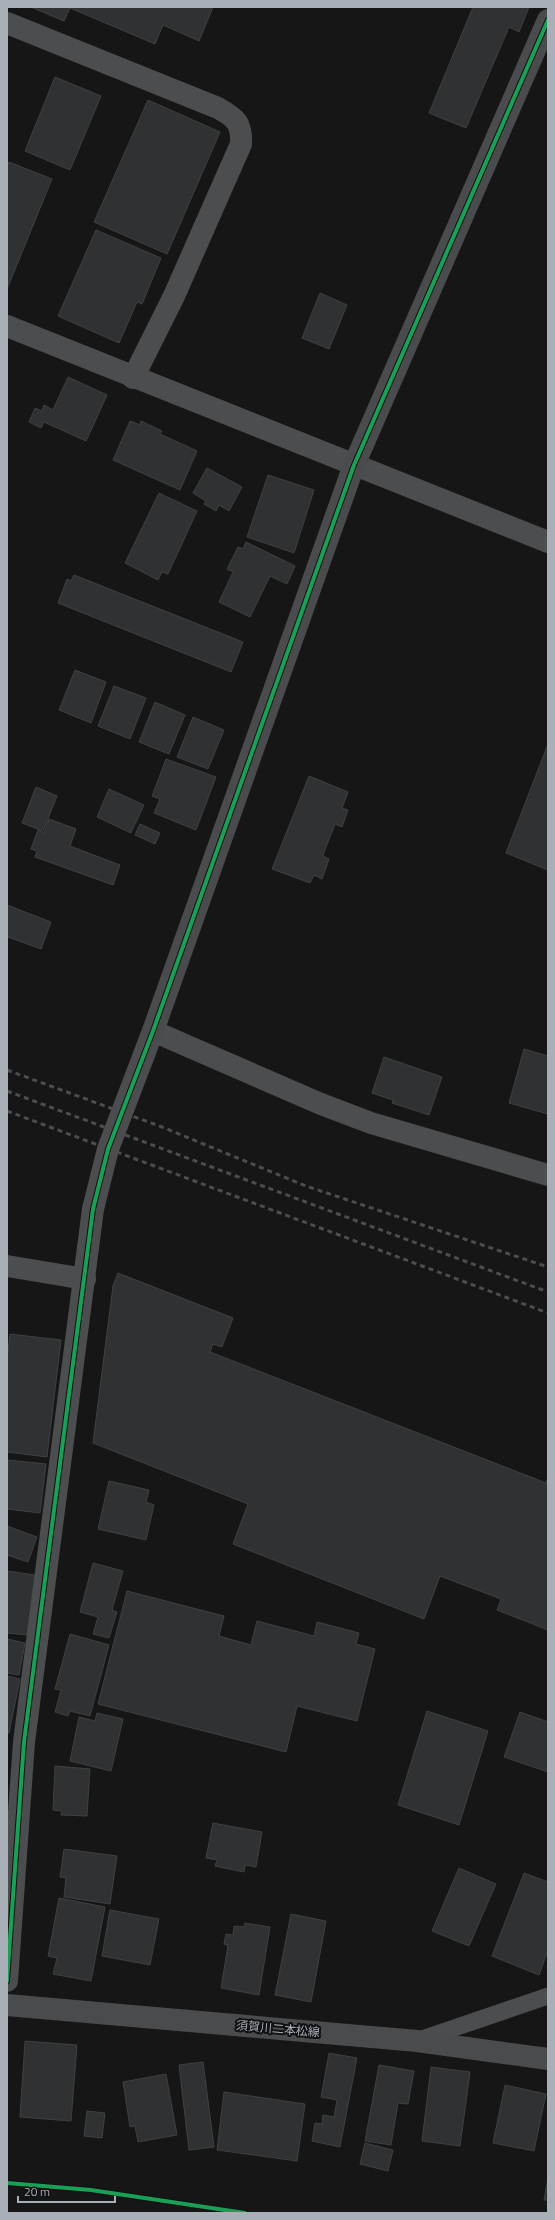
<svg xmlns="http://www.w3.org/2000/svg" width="555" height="2220" viewBox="0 0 555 2220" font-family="'Titillium Web','Noto Sans JP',sans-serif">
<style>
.building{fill:#303132;stroke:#3e4142}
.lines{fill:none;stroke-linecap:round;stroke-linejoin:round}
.lane{stroke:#4b4d4f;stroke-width:17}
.street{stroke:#4b4d4f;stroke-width:22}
.secondary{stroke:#4a4b4d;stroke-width:22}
.rail{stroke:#4b4d4f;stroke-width:3;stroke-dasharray:5 4;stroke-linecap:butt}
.cycleway-casing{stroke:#101112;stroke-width:6}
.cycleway{stroke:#1a9f57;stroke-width:4}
.labels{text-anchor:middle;stroke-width:4;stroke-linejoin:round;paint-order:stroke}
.street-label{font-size:12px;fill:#a8afb7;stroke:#101112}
</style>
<rect width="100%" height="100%" fill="#161616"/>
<g class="building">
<path d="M31 7H213L199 41 163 25 155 44 70 8 64 21Z"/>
<path d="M473 7H529L519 32 509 27 466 128 429 113Z"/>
<path d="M55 77 101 96 70 170 25 151Z"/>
<path d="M148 100 220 132 167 254 94 222Z"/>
<path d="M9 162 52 179 7 289V167Z"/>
<path d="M96 230 161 258 142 304 137 302 119 343 58 316Z"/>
<path d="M320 293 347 305 329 349 302 338Z"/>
<path d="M68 377 107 395 86 441 44 422 41 428 29 422 35 408 42 411 44 405 53 410Z"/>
<path d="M130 421 140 425 141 421 162 431 160 434 197 451 180 490 113 460Z"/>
<path d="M207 468 242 487 229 511 219 505 216 511 204 504 206 501 193 493Z"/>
<path d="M268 475 314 490 294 553 247 537Z"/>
<path d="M159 493 197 511 168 574 162 572 158 580 125 563Z"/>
<path d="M246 542 295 566 287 584 270 576 250 617 219 602 233 572 227 569 238 547 243 549Z"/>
<path d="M74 575 243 642 231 672 58 603 67 579 71 581Z"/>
<path d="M75 670 106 682 91 723 59 710Z"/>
<path d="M114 686 146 698 130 739 98 726Z"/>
<path d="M155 702 185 715 169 754 139 742Z"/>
<path d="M193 717 224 730 208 769 177 757Z"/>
<path d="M548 744V870L506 853Z"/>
<path d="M166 759 216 777 196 830 154 813 160 799 152 796Z"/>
<path d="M309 776 348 792 342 808 348 810 342 827 335 824 324 852 323 856 329 859 322 879 314 875 310 883 272 869Z"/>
<path d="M36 787 57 796 43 831 22 823Z"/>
<path d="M109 789 144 805 131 833 97 817Z"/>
<path d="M49 819 76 829 70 846 120 865 113 885 35 857 37 851 31 849 38 830 44 833Z"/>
<path d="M140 824 160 833 155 844 135 835Z"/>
<path d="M7 905 51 922 41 949 8 937 7 938Z"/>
<path d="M524 1049 548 1056V1114L509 1103Z"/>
<path d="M384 1057 442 1077 429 1115 392 1103 393 1100 372 1093Z"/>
<path d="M118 1273 233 1318 222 1347 213 1344 210 1352 546 1483 548 1477V1630L497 1610 501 1599 440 1576 424 1619 233 1544 248 1504 93 1443 113 1286Z"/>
<path d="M10 1334 61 1340 47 1457 7 1452V1361Z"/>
<path d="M8 1460 46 1464 40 1513 7 1509Z"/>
<path d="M109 1481 149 1490 146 1502 154 1505 146 1540 98 1529Z"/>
<path d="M7 1526 37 1537 28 1562 7 1555Z"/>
<path d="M93 1563 123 1571 112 1610 117 1612 109 1638 93 1634 98 1617 80 1612Z"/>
<path d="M7 1571 35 1575 27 1635 7 1633Z"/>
<path d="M127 1591 224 1616 219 1636 251 1645 257 1621 314 1636 317 1622 359 1633 356 1644 375 1649 357 1721 297 1706 286 1752 98 1704Z"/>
<path d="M70 1634 109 1645 90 1716 70 1711 68 1716 55 1712 61 1690 55 1689Z"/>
<path d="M7 1639 25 1643 19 1675 7 1673Z"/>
<path d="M7 1676 20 1679 9 1733H7Z"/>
<path d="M427 1711 488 1731 459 1825 398 1805Z"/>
<path d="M520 1712 548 1722V1772L504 1757Z"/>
<path d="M97 1713 123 1719 111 1771 70 1761 79 1717 95 1721Z"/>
<path d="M55 1766 90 1769 87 1816 61 1815 62 1811 53 1810Z"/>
<path d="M213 1823 262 1832 256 1867 245 1865 244 1872 215 1866 217 1860 206 1858Z"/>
<path d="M64 1849 117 1856 110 1904 64 1897 66 1878 60 1877Z"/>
<path d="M459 1868 496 1884 469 1946 432 1931Z"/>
<path d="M524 1873 548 1882V1950L539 1975 492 1956Z"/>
<path d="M59 1898 105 1907 91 1981 53 1974 57 1958 48 1956Z"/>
<path d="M110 1910 159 1919 150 1965 102 1956Z"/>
<path d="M291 1914 326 1921 311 2002 275 1995Z"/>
<path d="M245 1923 270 1927 259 1995 221 1988 228 1945 224 1944 226 1934 233 1935 234 1926 244 1927Z"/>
<path d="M25 2041 77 2045 71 2121 20 2117Z"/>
<path d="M329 2053 357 2058 340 2147 312 2141 315 2123 322 2124 323 2115 334 2117 337 2100 321 2097Z"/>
<path d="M203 2062 214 2147 189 2150 179 2065Z"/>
<path d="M379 2065 414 2071 408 2104 398 2103 391 2145 365 2141Z"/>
<path d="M431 2067 470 2072 460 2146 422 2141Z"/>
<path d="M166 2074 177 2135 138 2142 135 2126 130 2127 123 2082Z"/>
<path d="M505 2085 546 2094 534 2151 493 2143Z"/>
<path d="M224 2092 305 2104 297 2161 217 2150Z"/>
<path d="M87 2111 105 2113 102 2138 84 2136Z"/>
<path d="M365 2143 393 2150 388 2171 360 2164Z"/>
<path d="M548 2178V2200H544Z"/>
</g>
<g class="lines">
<path class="lane" d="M419 2040 548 1996"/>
<g class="street">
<path d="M7 23 218 108C236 118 242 123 241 144L174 296 133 378"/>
<path d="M7 326 548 542"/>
<path d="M7 1266 85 1279"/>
<path d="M7 1981 24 1742 93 1209 108 1149 153 1031 321 1104 371 1123 548 1175"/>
</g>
<g class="secondary">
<path d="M153 1031 354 465 548 20"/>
<path d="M7 2005 417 2041 548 2059"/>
</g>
<g class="rail">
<path d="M7 1070 162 1127 306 1186 548 1267"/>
<path d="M7 1091 548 1292"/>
<path d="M7 1111 548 1313"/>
</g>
<defs>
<g id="cycleway">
<path d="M7 1981 24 1742 93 1209 108 1149 153 1031 354 465 548 20"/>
<path d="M7 2183 91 2190 245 2213"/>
</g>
</defs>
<use href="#cycleway" class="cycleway-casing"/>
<use href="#cycleway" class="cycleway"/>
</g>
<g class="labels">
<g class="street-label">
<text transform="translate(278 2029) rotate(5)" y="4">須賀川二本松線</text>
</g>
</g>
<rect width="555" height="2220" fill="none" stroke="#a8afb7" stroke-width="16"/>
<path d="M18 2196v6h97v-6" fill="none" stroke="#a8afb7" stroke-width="2"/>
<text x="24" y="2196" font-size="12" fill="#a8afb7" stroke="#101112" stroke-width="3" paint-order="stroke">20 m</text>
</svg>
